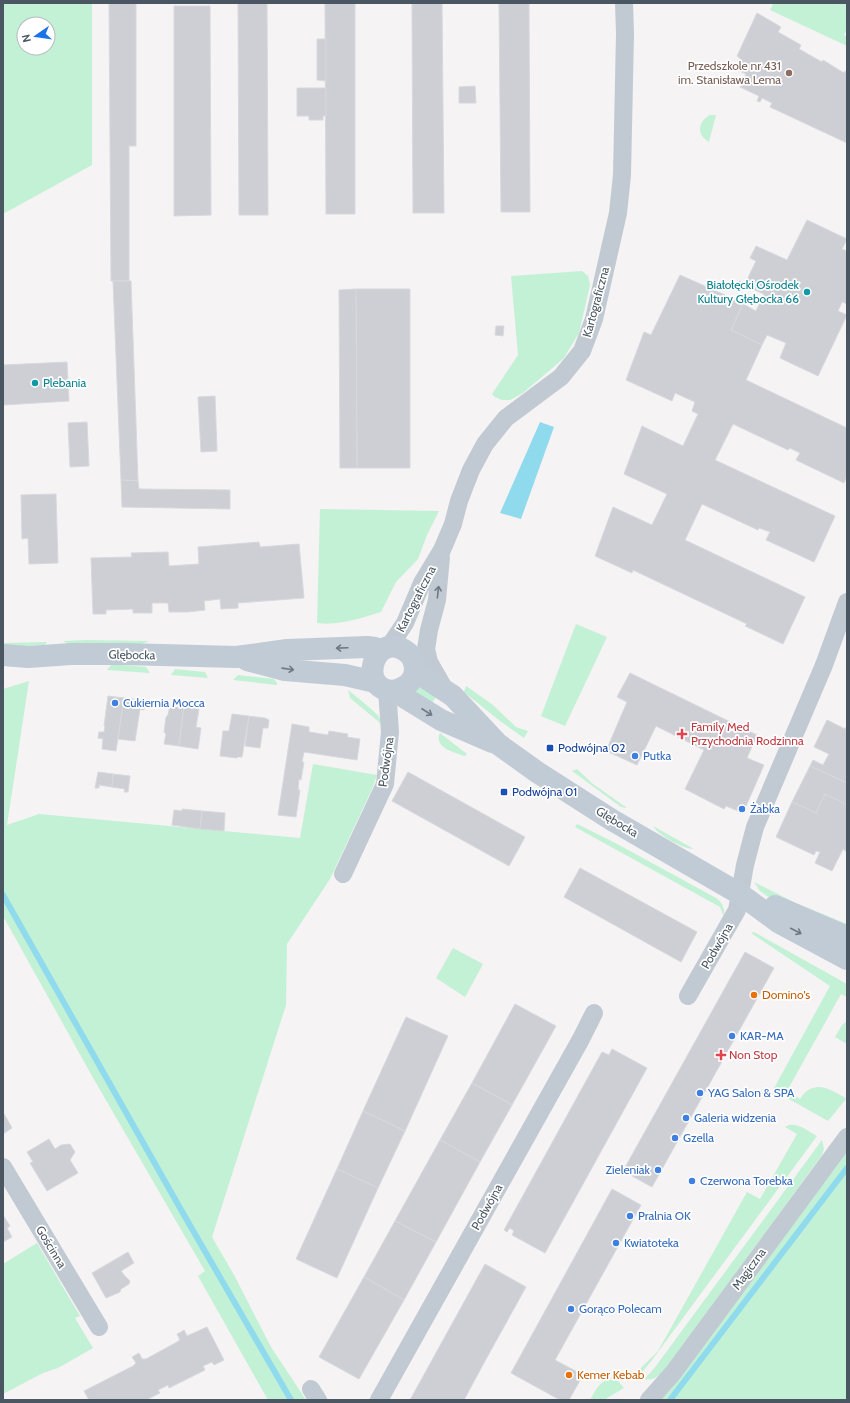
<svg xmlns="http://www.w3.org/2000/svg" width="850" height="1403" viewBox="0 0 850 1403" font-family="Cabin,sans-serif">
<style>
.green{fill:#c3f1d5;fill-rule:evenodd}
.water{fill:#90daee}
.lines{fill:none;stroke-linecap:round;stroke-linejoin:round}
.stream{stroke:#90daee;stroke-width:6}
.building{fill:#cdcfd5;stroke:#d7d9de}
.street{stroke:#c1cad2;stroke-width:18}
.secondary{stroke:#c1cbd6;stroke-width:22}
.oneway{stroke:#6e7983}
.oneway2{stroke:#6e7984}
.education-dot{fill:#8d6e63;stroke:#fff;stroke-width:1.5}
.culture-dot{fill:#0f9aa8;stroke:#fff;stroke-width:1.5}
.shop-dot{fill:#3f7fe0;stroke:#fff;stroke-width:1.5}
.health-dot{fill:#e0444e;stroke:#fff;stroke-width:1.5}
.transit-dot{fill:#1a4fb4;stroke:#fff;stroke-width:1.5}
.food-dot{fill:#e8710a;stroke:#fff;stroke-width:1.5}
.labels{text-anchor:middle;stroke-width:3.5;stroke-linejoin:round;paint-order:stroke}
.education-label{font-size:12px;fill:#785e54;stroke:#fff;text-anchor:end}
.culture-label{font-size:12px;fill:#0d838f;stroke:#fff;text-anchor:end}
.street-label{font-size:12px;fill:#4a5661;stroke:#fff}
.shop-label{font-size:12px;fill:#366cbe;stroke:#fff;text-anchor:start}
.health-label{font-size:12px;fill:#be3a42;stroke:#fff;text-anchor:start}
.transit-label{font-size:12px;fill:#164399;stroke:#fff;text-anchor:start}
.food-label{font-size:12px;fill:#c56008;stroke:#fff;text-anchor:start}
</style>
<rect width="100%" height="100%" fill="#f5f3f3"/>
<g class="green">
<path d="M3 3H92V165L3 214ZM24 24H48V48H24Z"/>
<path d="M772 3H847V29L844 35 847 37V46L770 10 773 4Z"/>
<path d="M710 115H716L709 142C696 135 698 121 710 115Z"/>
<path d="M582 271 588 276 590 285 579 333 564 358 523 393 510 400H502L495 397 492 394 518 355 511 276Z"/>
<path d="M320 509 439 511 427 535 418 559 396 582 381 612C361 618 338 626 317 623Z"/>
<path d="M576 624 607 637 565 726 541 716Z"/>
<path d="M87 640 149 641 139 645 67 643 63 641Z"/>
<path d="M47 642 45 645 3 647V643Z"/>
<path d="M112 664 146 667 150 673 107 670Z"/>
<path d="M175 669 205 672 208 678 171 675Z"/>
<path d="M238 675 274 679 277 683V685L233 680Z"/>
<path d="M29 681 7 825 39 814 300 838 313 764 377 775 372 789 330 879 287 944 286 1005 212 1237 234 1275 271 1347 306 1400H268L198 1276 205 1271 92 1076 3 916V689Z"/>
<path d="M419 683 437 695 431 705 413 691Z"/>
<path d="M466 686 493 705 516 727 528 731 524 738 500 721 464 692Z"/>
<path d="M348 690C352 693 378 714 379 717 381 720 380 723 381 726L379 722 350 698Z"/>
<path d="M440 733 467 754 465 756C455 753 433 747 440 733Z"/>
<path d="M577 769 593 784 627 808 621 807 572 771Z"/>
<path d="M577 824 619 845 716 898C723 903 725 909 724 917L720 907 575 827Z"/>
<path d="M653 826 694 849C683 849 658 835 653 826Z"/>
<path d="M754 882 796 903 847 924V931L767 896 760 891Z"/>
<path d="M754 932 847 984V997L841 994 787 1091 800 1099C813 1079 828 1088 844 1097L846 1099 828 1121 773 1090 830 986 751 933Z"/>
<path d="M453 948 483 964 465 997 436 978Z"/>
<path d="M847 1021V1044L835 1037 842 1025Z"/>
<path d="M789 1125C799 1123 808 1131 817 1136L652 1360 639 1376 638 1372 640 1369 658 1351 747 1192 760 1199 797 1134 785 1127Z"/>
<path d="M822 1140 824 1149 822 1155 667 1367C660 1375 655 1381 644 1379L653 1370Z"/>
<path d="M847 1152V1400H660L671 1389Z"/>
<path d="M37 1243 80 1316 75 1318 93 1348 58 1368 43 1373 3 1394V1264Z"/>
<path d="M607 1379 618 1381 624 1388 604 1400H590C595 1391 598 1384 607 1379Z"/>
</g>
<path class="water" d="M540 422 554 427 521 519 500 513Z"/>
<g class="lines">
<g class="stream">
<path d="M3 895 184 1215 291 1400"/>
<path d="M670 1400 847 1168"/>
</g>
</g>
<g class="building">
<path d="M109 3H136V146H129V281H111Z"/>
<path d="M238 3H267L268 215H239Z"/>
<path d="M325 3H355V214H326Z"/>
<path d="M412 3H442L444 213H413Z"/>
<path d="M499 3H529L530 212H501Z"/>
<path d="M174 6H210L211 215 174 216Z"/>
<path d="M757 13 781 27 778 32 801 45 799 49 822 62 823 60 844 73 845 71 847 72V143L770 107 772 103 762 98 760 102 757 101 759 96 740 87 746 74 735 69 740 58 737 56Z"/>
<path d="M317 39H326V81L317 80Z"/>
<path d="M475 86 476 103H459V87Z"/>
<path d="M297 88H326V116H323V120H309V116H297Z"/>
<path d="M807 220 847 239 842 249 847 251V304L842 302 838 311 847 315 818 376 780 358 786 343 767 335 762 345 731 330 743 304 756 311 764 294 739 283V281L745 284 756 261 750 258 756 246 787 260Z"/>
<path d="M680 275 743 303 731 330 762 345 746 380 847 428V476L844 483 796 460 800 453 790 448 788 450 733 424 715 460 835 516 814 562 766 540 770 532 759 528 758 530 702 504 685 540 805 597 783 644 745 626 747 624 633 570 632 573 595 556 613 507 652 525 667 494 624 474 642 426 683 446 698 414 692 411 695 402 675 393 672 401 626 380 644 332 651 335Z"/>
<path d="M113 281H131L138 481 121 480Z"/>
<path d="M356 289H410V468H357Z"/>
<path d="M356 289 357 468H340L339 290Z"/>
<path d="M496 326H504L503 336 495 335Z"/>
<path d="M67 362 69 401 3 405V365Z"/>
<path d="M215 396 217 451 201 452 198 397Z"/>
<path d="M87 422 89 466 70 467 68 423Z"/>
<path d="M121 480 138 481 139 489 230 490V509L122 507Z"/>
<path d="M56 494 58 563 29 564 28 538 22 539 21 495Z"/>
<path d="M259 542 260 547 299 544 304 598 238 603V608L221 609 220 599 204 601 205 610 188 612H169L168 603H152V613H133V609L106 610V614H93L91 558 132 557 131 553 168 552 169 566 199 564 198 547Z"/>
<path d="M630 673 757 735 747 758 764 765 743 813 726 806 724 809 685 789 704 750 656 726 637 765 606 751 627 702 617 697Z"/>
<path d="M108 696 124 698 116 751 102 749 103 739 98 738 99 732H104L105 726H104Z"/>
<path d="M124 698 141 700V702H145L146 701 144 710 140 709 135 741 118 739Z"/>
<path d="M170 705 184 707 179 746 164 744 166 734 164 732 166 717 168 715Z"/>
<path d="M184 707 199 709 196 727 201 728 198 749 179 746Z"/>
<path d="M232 714 249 716 242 757H237V758L220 756 223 731H229Z"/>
<path d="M249 716 265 718 269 720 268 728H263L260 748 245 746Z"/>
<path d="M827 720 845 729 847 726V783L810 766 813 760 823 765 829 754 814 747Z"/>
<path d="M292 724 309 727V732L328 735 329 731 348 734 347 737 360 739 357 760 304 752 302 762H304L301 780 299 779 298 790H300L296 817 278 815Z"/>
<path d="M810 766 847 783V805L825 794 816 813 792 802Z"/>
<path d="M98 772 113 774 112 787 99 785V788H95Z"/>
<path d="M408 772 525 837 509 866 392 801Z"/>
<path d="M113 774 130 776 128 792H124L125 789 112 787Z"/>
<path d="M825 794 847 805V852L843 849 832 871 815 863 820 852 816 851 814 855 776 837 792 802 816 813Z"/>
<path d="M182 809 202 811 200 829 172 825 174 810 182 811Z"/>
<path d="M202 811 225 813 224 831 200 829Z"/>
<path d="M580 868 697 932 681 962 564 897Z"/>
<path d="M745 952 774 968 652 1187 623 1171Z"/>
<path d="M515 1004 556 1026 512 1105 472 1083Z"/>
<path d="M406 1017 448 1036 405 1131 363 1111Z"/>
<path d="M612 1049 647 1068 545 1253 512 1235 514 1231 510 1228 507 1232 504 1230 602 1052 609 1055Z"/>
<path d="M472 1083 512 1105 480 1162 440 1140Z"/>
<path d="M363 1111 405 1131 378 1188 337 1169Z"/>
<path d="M3 1112 12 1128 3 1134Z"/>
<path d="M49 1139 55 1149 61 1145 70 1144 75 1152 70 1160 78 1173 47 1191 30 1163 33 1162 27 1152Z"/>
<path d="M440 1140 480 1162 436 1242 395 1221Z"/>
<path d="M337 1169 378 1188 337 1278 296 1259Z"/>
<path d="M612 1189 641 1205 555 1360 583 1375 569 1400H560L511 1373Z"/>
<path d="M3 1215 10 1226 7 1228 12 1237 3 1242Z"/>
<path d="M395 1221 436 1242 404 1300 364 1277Z"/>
<path d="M128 1252 134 1263 121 1271 125 1276 130 1281 129 1284 121 1289 120 1292 106 1298 92 1273Z"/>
<path d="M485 1264 526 1287 485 1361 464 1400H410Z"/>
<path d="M364 1277 404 1300 359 1379 319 1357Z"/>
<path d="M207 1327 224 1360 214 1365 212 1362 203 1366 205 1370 169 1388 168 1385 158 1390 160 1393 146 1400H89L84 1391 133 1366 136 1363 132 1357 139 1353 142 1359H146L177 1342 180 1340 177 1334 181 1332 184 1330 187 1336Z"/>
</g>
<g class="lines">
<g class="street">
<path d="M441 557 437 600 429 630 426 649 429 662 445 690"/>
<path d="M389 647 405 623 422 583 442 550 453 524 459 501 471 470 485 444 506 418 561 377 582 351 594 319 618 213 622 175 625 34 624 3"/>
<path d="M343 874 385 784 390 732 387 690"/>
<path d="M688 996 737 910 745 865 755 827 824 665 847 602"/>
<path d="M3 1167 99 1327"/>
<path d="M311 1389 318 1400"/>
<path d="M379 1400 581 1039 594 1013"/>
<path d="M649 1400 673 1373 847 1137"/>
</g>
<g class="secondary">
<path d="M3 655 28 657 71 654H124L236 657 287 650 367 647 375 648 380 651"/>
<path d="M247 660 285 670 345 675 375 682"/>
<path d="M415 671 453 696 498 744 537 772 612 820 740 894 778 922 847 959"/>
<path d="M394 691C400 689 406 687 410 682 419 672 415 656 404 650 374 632 356 690 394 691L441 720 492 742"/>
<path d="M775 906 847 937"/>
</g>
</g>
<defs><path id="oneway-shaft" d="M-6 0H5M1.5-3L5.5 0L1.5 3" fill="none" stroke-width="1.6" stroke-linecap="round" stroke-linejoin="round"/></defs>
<use class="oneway" href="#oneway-shaft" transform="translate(438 592) rotate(-84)"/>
<g class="oneway2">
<use href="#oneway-shaft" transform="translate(342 648) rotate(178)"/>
<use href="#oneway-shaft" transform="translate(288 669) rotate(8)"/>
<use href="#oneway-shaft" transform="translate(427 712) rotate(33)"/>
<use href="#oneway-shaft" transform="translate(796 931) rotate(27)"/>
</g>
<circle class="education-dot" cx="789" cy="73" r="4"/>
<g class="culture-dot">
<circle cx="807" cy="292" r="4"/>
<circle cx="35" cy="383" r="4"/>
</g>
<g class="shop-dot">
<circle cx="115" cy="703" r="4"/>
<circle cx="635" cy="756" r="4"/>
<circle cx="742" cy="809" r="4"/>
<circle cx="732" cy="1036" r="4"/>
<circle cx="700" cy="1093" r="4"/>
<circle cx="686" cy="1118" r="4"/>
<circle cx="675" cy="1138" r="4"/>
<circle cx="658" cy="1170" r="4"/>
<circle cx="692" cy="1181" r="4"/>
<circle cx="630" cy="1216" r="4"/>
<circle cx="616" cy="1243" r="4"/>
<circle cx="571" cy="1309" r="4"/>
</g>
<g class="health-dot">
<path d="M680 728h4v4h4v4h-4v4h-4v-4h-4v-4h4z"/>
<path d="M719 1049h4v4h4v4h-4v4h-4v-4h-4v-4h4z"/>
</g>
<g class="transit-dot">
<rect x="546" y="744" width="8" height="8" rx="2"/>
<rect x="500" y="788" width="8" height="8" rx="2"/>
</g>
<g class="food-dot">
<circle cx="754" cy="995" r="4"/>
<circle cx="569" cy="1375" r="4"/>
</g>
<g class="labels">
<g class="education-label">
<text x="781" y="70">Przedszkole nr 431<tspan x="781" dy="14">im. Stanisława Lema</tspan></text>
</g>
<g class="culture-label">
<text x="799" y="289">Białołęcki Ośrodek<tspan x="799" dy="14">Kultury Głębocka 66</tspan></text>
<text x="43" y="387" text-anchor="start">Plebania</text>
</g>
<g class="street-label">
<text transform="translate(596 302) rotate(-75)" y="4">Kartograficzna</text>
<text transform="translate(416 599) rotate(-63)" y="4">Kartograficzna</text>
<text transform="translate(132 655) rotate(1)" y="4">Głębocka</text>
<text transform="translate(386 762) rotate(-82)" y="4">Podwójna</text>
<text transform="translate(617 822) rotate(31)" y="4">Głębocka</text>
<text transform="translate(717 946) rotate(-60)" y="4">Podwójna</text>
<text transform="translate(487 1207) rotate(-61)" y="4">Podwójna</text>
<text transform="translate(51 1247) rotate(59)" y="4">Gościnna</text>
<text transform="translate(749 1269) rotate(-54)" y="4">Magiczna</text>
</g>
<g class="shop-label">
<text x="123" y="707">Cukiernia Mocca</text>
<text x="643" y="760">Putka</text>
<text x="750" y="813">Żabka</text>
<text x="740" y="1040">KAR-MA</text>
<text x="708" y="1097">YAG Salon &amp; SPA</text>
<text x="694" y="1122">Galeria widzenia</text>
<text x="683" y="1142">Gzella</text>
<text x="650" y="1174" text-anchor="end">Zieleniak</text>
<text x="700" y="1185">Czerwona Torebka</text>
<text x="638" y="1220">Pralnia OK</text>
<text x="624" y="1247">Kwiatoteka</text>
<text x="579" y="1313">Gorąco Polecam</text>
</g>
<g class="health-label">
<text x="691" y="731">Family Med<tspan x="691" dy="14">Przychodnia Rodzinna</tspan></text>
<text x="729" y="1059">Non Stop</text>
</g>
<g class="transit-label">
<text x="558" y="752">Podwójna 02</text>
<text x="512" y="796">Podwójna 01</text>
</g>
<g class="food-label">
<text x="762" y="999">Domino's</text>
<text x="577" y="1379">Kemer Kebab</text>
</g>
</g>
<rect width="850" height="1403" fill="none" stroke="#4a5661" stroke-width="8"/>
<g transform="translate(36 36) rotate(257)"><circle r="19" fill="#ffffff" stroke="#b7bbc0"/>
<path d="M0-3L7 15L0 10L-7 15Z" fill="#1a73e8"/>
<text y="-6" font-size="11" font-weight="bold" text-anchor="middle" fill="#4a5661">N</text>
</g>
</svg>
